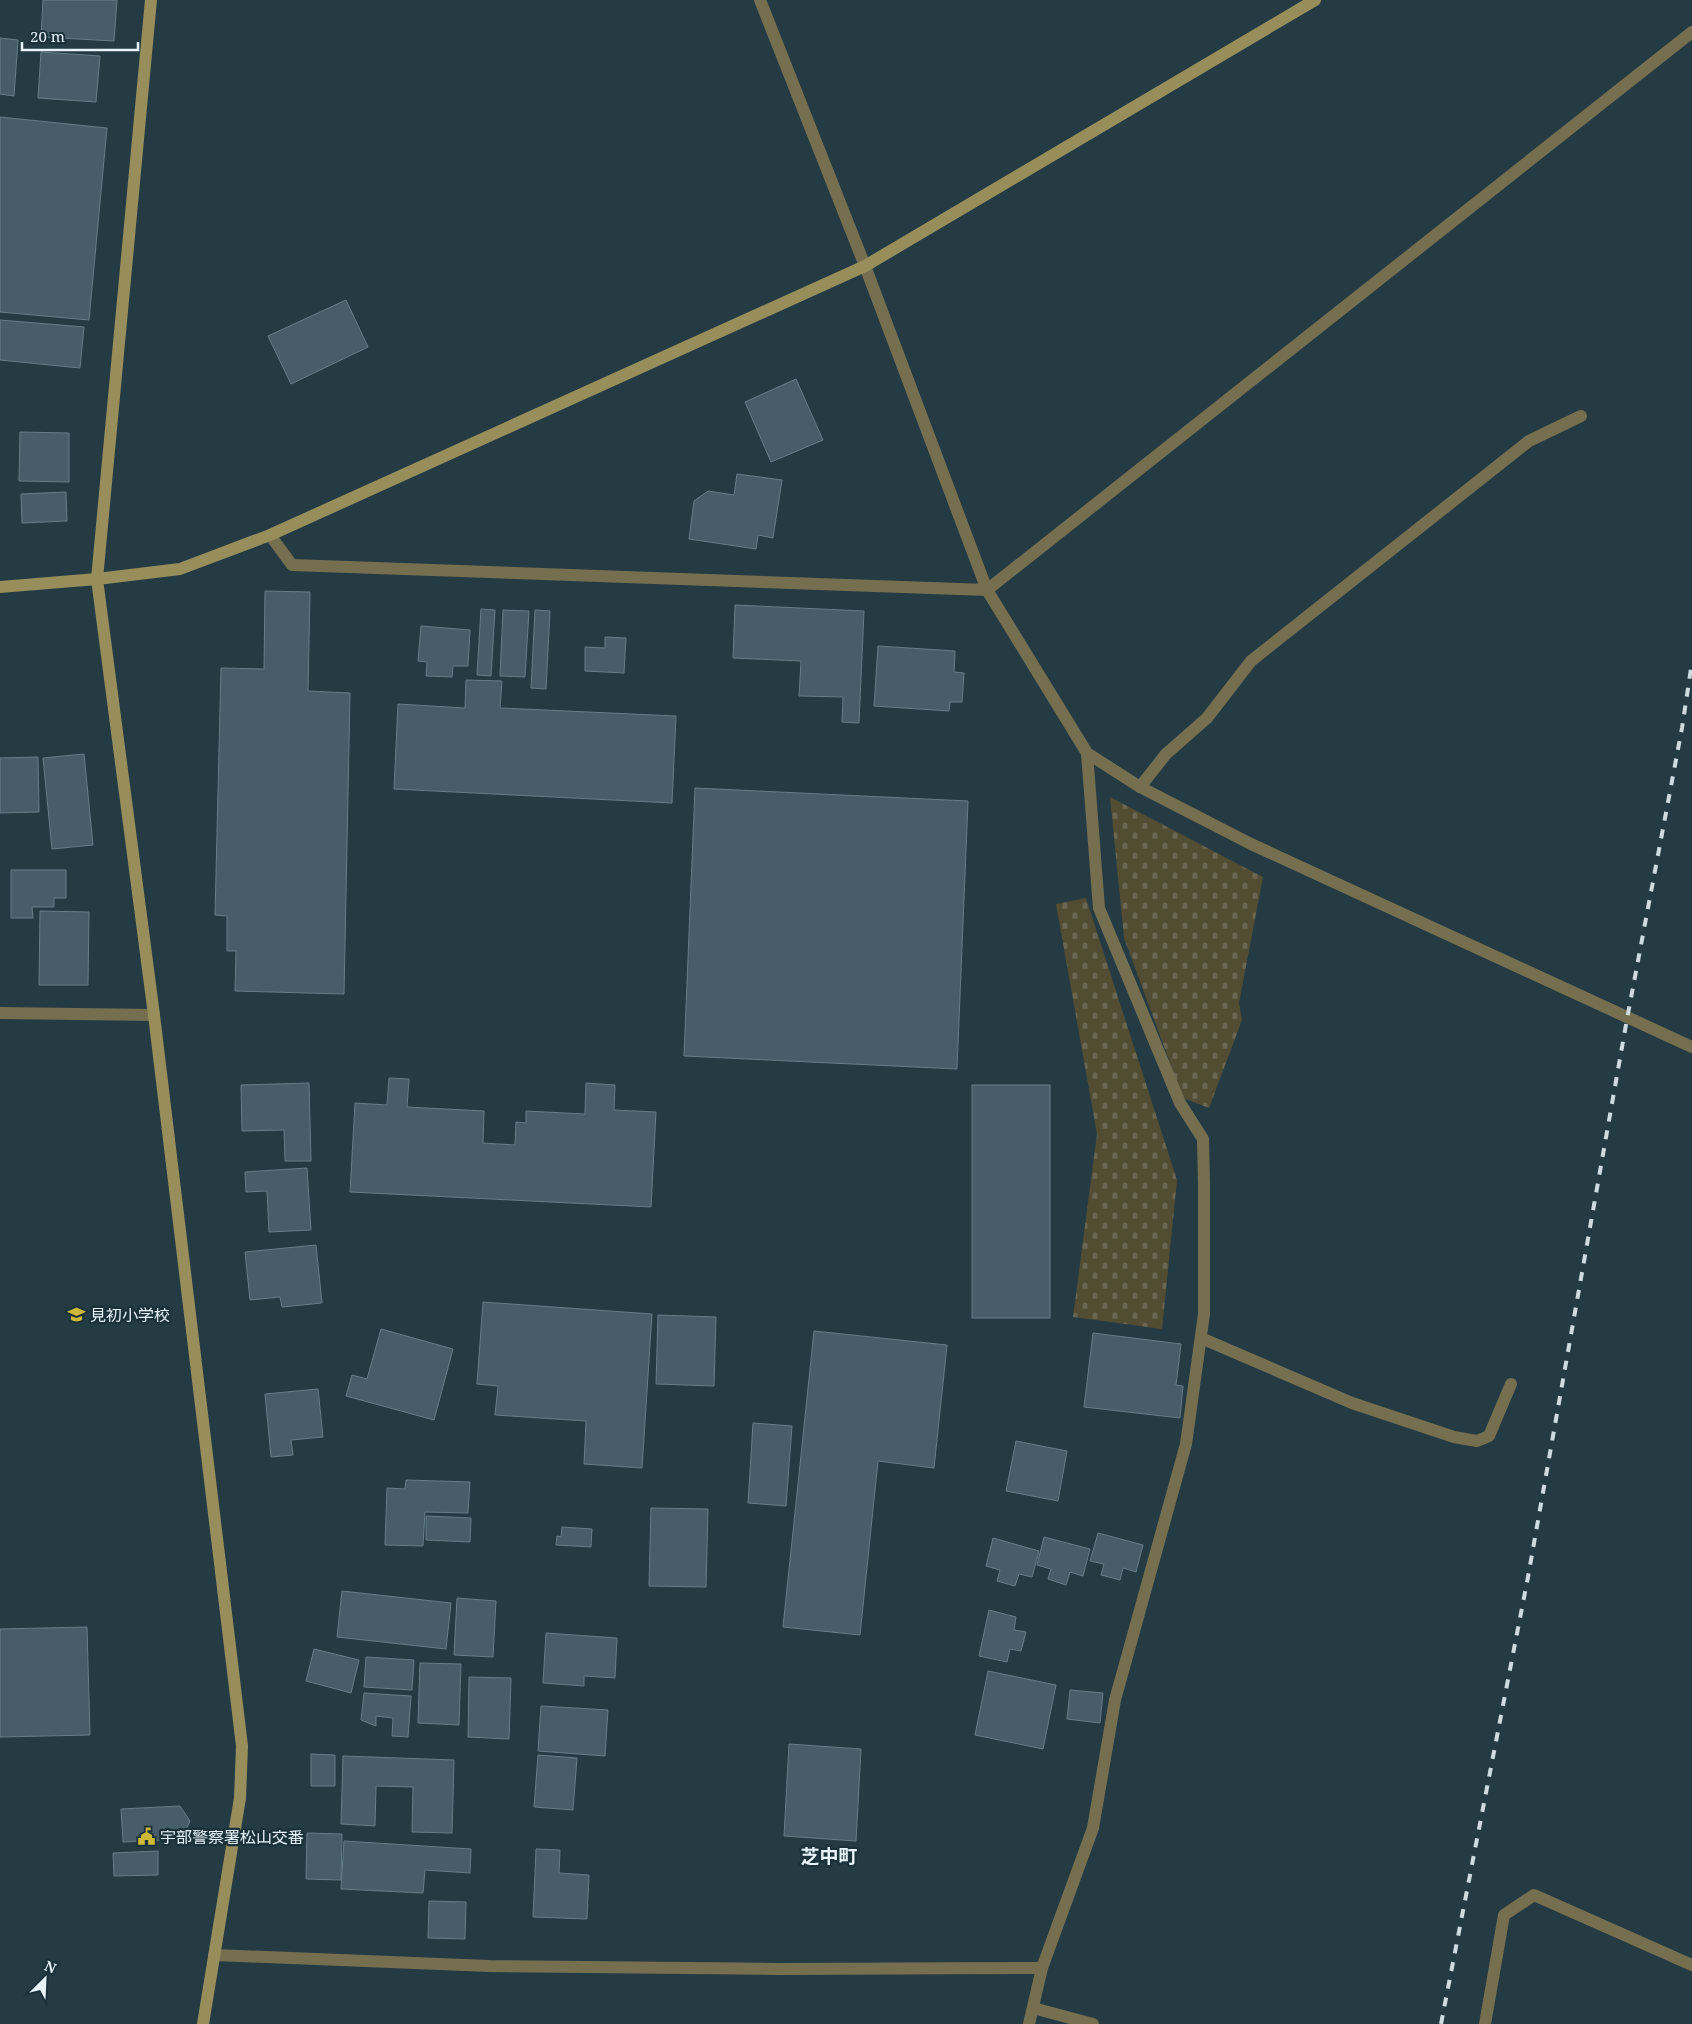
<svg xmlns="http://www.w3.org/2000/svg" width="1692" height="2024" viewBox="0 0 1692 2024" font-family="'Noto Serif','Noto Sans JP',serif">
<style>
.cemetery{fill:url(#cemetery-stones)}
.building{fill:#475e68;stroke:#657e88}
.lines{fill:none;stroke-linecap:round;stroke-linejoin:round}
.street{stroke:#756f50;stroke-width:12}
.secondary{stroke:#978e5b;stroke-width:12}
.rail{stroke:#cedce2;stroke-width:4;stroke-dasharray:9 9;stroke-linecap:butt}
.labels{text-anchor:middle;stroke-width:4.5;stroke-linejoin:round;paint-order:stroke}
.poi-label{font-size:16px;fill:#e7f4fa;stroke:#1a313a;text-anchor:start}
.quarter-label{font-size:19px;font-weight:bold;fill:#e7f4fa;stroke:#1a313a}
</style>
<defs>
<pattern id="cemetery-stones" width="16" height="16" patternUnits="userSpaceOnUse" patternTransform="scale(1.25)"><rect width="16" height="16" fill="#514c32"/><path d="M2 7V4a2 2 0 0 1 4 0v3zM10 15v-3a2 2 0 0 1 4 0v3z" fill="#6a6651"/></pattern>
</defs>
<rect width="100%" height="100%" fill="#253b44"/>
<g class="cemetery">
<path d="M1110 797 1263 877 1239 1003 1242 1020 1209 1108 1183 1098 1124 938Z"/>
<path d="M1086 898 1177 1180 1162 1329 1073 1317 1097 1134 1056 904Z"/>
</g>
<g class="building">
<path d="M43 0H117L114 41 41 37Z"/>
<path d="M0 38 18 40 14 96 0 94Z"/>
<path d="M41 52 100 56 96 102 38 98Z"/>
<path d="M0 117 107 128 89 320 0 312Z"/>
<path d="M346 300 368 347 291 384 268 336Z"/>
<path d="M0 320 84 327 80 368 0 360Z"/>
<path d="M796 379 823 440 771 462 745 402Z"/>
<path d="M20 432 69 433V482L19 481Z"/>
<path d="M737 474 782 480 773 538 758 535 756 549 689 539 694 501 708 491 734 495Z"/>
<path d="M66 492 67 521 22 523 21 494Z"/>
<path d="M265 591 310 592 308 691 350 693 344 994 235 991 236 951H227V916L215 915 221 668 264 669Z"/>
<path d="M735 605 864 611 859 723 842 722 843 697 799 696 801 661 733 658Z"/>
<path d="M481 609 495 610 491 676 477 675Z"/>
<path d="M503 610 529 611 525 677 500 676Z"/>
<path d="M535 610 550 611 546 689 531 688Z"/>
<path d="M421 626 470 630 468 666H453L452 677 426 676 427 662 418 661Z"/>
<path d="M605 637 626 638 624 673 585 671V647L605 648Z"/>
<path d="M878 646 955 651 954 672 964 673 962 702H950L949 711 874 706Z"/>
<path d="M466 680 502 681 500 708 676 716 672 803 394 789 398 704 465 708Z"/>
<path d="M84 754 93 845 52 849 43 758Z"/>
<path d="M38 757 39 812 0 813V758Z"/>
<path d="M695 788 968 801 957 1069 684 1056Z"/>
<path d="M11 870H66V898H54V907H32L33 918H11Z"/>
<path d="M40 911 89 912 88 985H39Z"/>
<path d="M389 1078 409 1079 407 1107 484 1111 483 1143 515 1145 516 1122 526 1123V1111L585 1114 586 1083 615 1085 614 1110 656 1112 651 1207 350 1192 355 1103 387 1105Z"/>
<path d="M309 1083 311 1161H285L284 1130 242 1131 241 1085Z"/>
<rect x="972" y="1085" width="78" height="233"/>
<path d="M307 1168 311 1230 269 1232 267 1191 246 1192 245 1172Z"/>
<path d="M316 1245 322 1303 282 1307 280 1297 250 1300 245 1252Z"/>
<path d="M483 1302 652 1314 642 1468 584 1464 586 1421 495 1415 498 1386 477 1384Z"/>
<path d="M658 1315 716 1317 714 1386 656 1384Z"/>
<path d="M381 1329 453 1349 434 1420 346 1396 352 1375 367 1379Z"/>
<path d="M814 1331 947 1345 934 1468 878 1461 860 1635 783 1627Z"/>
<path d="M1093 1333 1181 1344 1176 1385 1183 1386 1180 1418 1084 1407Z"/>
<path d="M318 1389 323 1437 291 1440 293 1455 271 1457 265 1394Z"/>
<path d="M753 1423 792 1426 786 1506 748 1503Z"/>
<path d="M1016 1441 1067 1451 1058 1501 1006 1491Z"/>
<path d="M406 1480 470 1482 468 1513 425 1512 423 1546 385 1545 387 1488 405 1489Z"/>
<path d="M651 1508 708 1509 706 1587 649 1586Z"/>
<path d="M426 1516 471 1518 470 1542 426 1540Z"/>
<path d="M562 1527 592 1529 591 1547 556 1545 557 1536 561 1537Z"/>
<path d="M1098 1533 1143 1545 1136 1572 1123 1568 1120 1580 1101 1575 1104 1564 1090 1561Z"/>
<path d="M1044 1537 1090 1549 1083 1576 1070 1572 1066 1585 1048 1579 1051 1569 1037 1565Z"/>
<path d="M993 1538 1039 1551 1032 1577 1019 1574 1015 1586 997 1581 1000 1570 986 1566Z"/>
<path d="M342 1591 451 1603 446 1649 337 1637Z"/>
<path d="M457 1598 496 1601 493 1657 454 1655Z"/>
<path d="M989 1610 1016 1617 1014 1630 1026 1632 1021 1651 1010 1649 1007 1662 979 1656Z"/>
<path d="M87 1627 90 1735 0 1737V1629Z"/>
<path d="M546 1633 617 1638 615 1678 584 1676V1686L543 1683Z"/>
<path d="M314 1649 359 1660 351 1693 306 1681Z"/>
<path d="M366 1657 414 1660 412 1690 364 1687Z"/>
<path d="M420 1663 461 1664 459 1725 418 1723Z"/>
<path d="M988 1671 1056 1685 1043 1749 975 1735Z"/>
<path d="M469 1677 511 1678 509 1739 468 1737Z"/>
<path d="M1070 1690 1103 1693 1100 1723 1067 1719Z"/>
<path d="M364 1693 411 1696 408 1737 392 1736 393 1718 376 1716V1726L361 1720Z"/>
<path d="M541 1706 608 1710 605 1756 538 1751Z"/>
<path d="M789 1744 861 1749 856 1841 784 1836Z"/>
<path d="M311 1754 335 1755V1786H311Z"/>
<path d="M538 1755 577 1758 573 1810 534 1807Z"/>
<path d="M343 1756 454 1760 452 1833 412 1832 413 1787 376 1786 375 1826 341 1824Z"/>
<path d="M180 1806 190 1821 182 1839 123 1842 121 1809Z"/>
<path d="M307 1833 342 1834 341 1880 306 1879Z"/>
<path d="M344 1841 471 1849 470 1873 425 1870 423 1893 341 1889Z"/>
<path d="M536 1849 560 1850 559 1873 589 1875 587 1919 533 1917Z"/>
<path d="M158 1851V1875L114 1876 113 1853Z"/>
<path d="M429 1901 466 1902 465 1939 428 1938Z"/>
</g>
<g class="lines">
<g class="street">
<path d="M760 0 865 266 987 590 1087 753 1140 787 1251 844 1692 1047"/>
<path d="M270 535 292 565 987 590 1692 32"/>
<path d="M1140 787 1166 754 1207 718 1251 661 1529 441 1581 416"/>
<path d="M0 1013 154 1015"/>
<path d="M1201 1338 1352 1403 1454 1437 1477 1441 1489 1436 1511 1384"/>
<path d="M214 1955 489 1966 778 1969 1042 1968"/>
<path d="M1033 2008 1093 2024"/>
<path d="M1029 2024 1042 1968 1093 1828 1115 1700 1186 1444 1204 1314V1184L1203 1139 1180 1103 1099 908 1087 753"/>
<path d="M1485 2024 1504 1915 1534 1895 1692 1965"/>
</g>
<g class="secondary">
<path d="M151 0 97 579 154 1015 242 1746 240 1798 203 2024"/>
<path d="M0 587 97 579 180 569 270 535 865 266 1315 0"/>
</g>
<path class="rail" d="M1441 2024 1528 1577 1627 1019 1682 728 1692 662"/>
</g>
<defs>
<symbol id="school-bare" viewBox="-9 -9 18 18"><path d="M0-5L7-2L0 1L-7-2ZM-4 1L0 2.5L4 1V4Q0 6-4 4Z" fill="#ceb837" stroke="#1a313a" stroke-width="2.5" paint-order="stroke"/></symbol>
<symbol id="civic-bare" viewBox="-9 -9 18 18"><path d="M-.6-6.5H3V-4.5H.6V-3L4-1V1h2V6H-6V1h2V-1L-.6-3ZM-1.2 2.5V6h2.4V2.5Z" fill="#ceb837" stroke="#1a313a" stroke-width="2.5" paint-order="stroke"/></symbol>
</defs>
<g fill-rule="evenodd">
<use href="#school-bare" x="64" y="1302" width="25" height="25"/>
<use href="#civic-bare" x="134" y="1824" width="25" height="25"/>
</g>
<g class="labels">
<g class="poi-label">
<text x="90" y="1321">見初小学校</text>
<text x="160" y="1843">宇部警察署松山交番</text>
</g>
<g class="quarter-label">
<text x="829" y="1863">芝中町</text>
</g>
</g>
<g transform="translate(45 1979) rotate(24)" stroke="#1a313a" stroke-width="4" paint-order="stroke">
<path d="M0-4L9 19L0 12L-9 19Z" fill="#e7f4fa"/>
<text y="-8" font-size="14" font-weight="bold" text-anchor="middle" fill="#e7f4fa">N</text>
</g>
<path d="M22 42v8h116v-8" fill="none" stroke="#e7f4fa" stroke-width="2.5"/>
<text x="30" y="42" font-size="15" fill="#e7f4fa" stroke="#1a313a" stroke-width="4" paint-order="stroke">20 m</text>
</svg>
